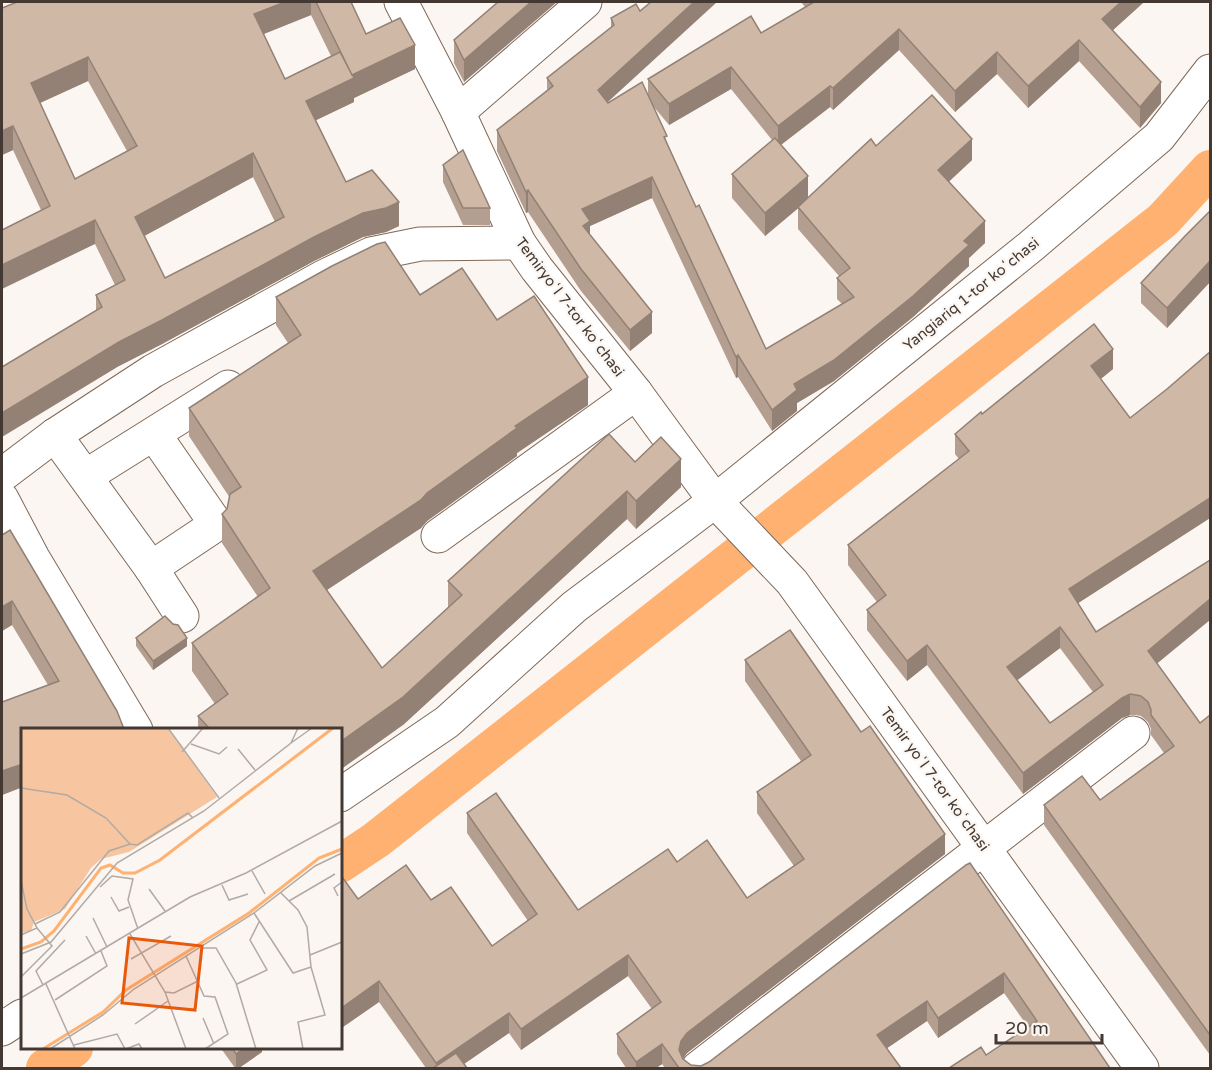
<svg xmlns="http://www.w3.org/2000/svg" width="1212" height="1070" viewBox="0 0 1212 1070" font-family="'Varela Round',sans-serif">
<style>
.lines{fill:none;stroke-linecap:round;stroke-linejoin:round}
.canal{stroke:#feb170;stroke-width:38}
.minor-casing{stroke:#7e6858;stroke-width:35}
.minor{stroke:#fff;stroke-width:33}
.wall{fill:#b39e8f;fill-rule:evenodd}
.shaded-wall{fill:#928174}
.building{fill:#d0b8a6;stroke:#928174;stroke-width:1.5;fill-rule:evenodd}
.labels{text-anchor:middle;stroke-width:4.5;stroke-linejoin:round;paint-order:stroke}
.street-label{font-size:15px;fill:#433932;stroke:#fbf6f2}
.inset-river{fill:none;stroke:#feb170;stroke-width:3}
.inset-road{fill:none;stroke:#b1aaa5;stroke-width:1.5}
.view{fill:#e8590c;fill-opacity:0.15;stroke:#e8590c;stroke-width:3}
.inset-edge{fill:none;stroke:#433932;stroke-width:3}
</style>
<rect width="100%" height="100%" fill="#fbf6f2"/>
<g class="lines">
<g class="canal">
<path d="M340 864 376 840 1163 220 1210 169"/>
<path d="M45 1068 74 1048"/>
</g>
<defs>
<g id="minor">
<path d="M401 2 458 112 519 243 537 269 636 393 715 501 792 582 1142 1068"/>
<path d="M458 112 585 2"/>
<path d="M55 435 151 568 182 616"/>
<path d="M2 475 55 435 153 371 323 277 371 254 420 244 519 243"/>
<path d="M86 476 228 387"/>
<path d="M2 499 33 558 136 730"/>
<path d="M438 536 636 393"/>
<path d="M151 568 211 528 212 518 154 434"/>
<path d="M340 795 447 722 574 607 715 501 1030 247 1159 137 1210 71"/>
<path d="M2 1029 22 1016"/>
<path d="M698 1068 1133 733"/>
</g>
</defs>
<use href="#minor" class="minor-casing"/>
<use href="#minor" class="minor"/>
</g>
<g class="wall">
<path d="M17 2H351L366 34 415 69 354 98V102L316 120 346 182 399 226 386 232 363 237 314 261 162 344 119 366 96 310V295L115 285 95 244 41 210 13 150 2 155V8ZM311 15 331 56 285 79 263 34ZM88 81 127 151 75 179 40 103ZM253 177 275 222 165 278 144 236Z"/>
<path d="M498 2 464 82 454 63V40Z"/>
<path d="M801 2H1144L1113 30 1161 103 1140 128 1079 61 1028 108 997 74 955 112 899 50 833 110 830 107 781 145 808 198 876 146 972 160 948 182 985 243 969 258V266L913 317 834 381 797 403V411L772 431 738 377 736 378 652 198 590 226V235L652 333 630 351 581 291 528 212 526 213 497 151V130L547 90V78L611 28V18L636 4 608 102 648 94V79L761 33 805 7ZM731 89 772 140 732 174V198L765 236 798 208V229L839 276 837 278V299L842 304 766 349 696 207 667 142 654 107 669 125Z"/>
<path d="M443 165 490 208V225H463L443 182Z"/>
<path d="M1210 211V282L1167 328 1141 303V283Z"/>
<path d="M420 295 497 320 588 405 517 453V456L427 521 421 528 327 590 382 668 448 607V581L635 462 681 487 636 529 627 519 403 725 340 729H198V716L215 704 192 671V643L258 597 222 543V514L227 509 230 498 189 436V408L288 343 276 325V297Z"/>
<path d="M1210 352V518L1078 603 1096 632 1157 663 1200 723 1210 715V1055L1044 825V805L1100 800 1164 753 1151 735V729L1148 722 1141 716 1136 715H1130L1122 718 1023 794 927 665 907 681 867 630V610L877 602 848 565V545L959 459 955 454V434L982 414 1113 369 1100 379 1130 418 1167 389ZM1060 648 1093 692 1050 723 1017 680Z"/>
<path d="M10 530 117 711 124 729H22V796L20 788 2 795V702L48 685 12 625 2 631V535Z"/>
<path d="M136 638 187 646 153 670 136 646Z"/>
<path d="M745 660 945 854 687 1053 683 1059 691 1065 701 1066 709 1062 966 865 1110 1068 986 1055 1028 1027 1004 993 938 1038 927 1021 887 1048 901 1068H665L662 1064 656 1068H626L617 1054V1034L652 1009 628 976 521 1050 509 1033 464 1064 467 1068H426L379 1002 340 1029V874L358 899 431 900 492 946 528 921 467 833V813L578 910 677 862 747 898 794 866 757 813V792L801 761 745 681Z"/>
<path d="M220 1047H262V1052L239 1068H235Z"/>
</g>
<g class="shaded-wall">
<path d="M285 2H311V15L254 38V14Z"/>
<path d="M531 2H557L464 82V60Z"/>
<path d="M694 2H717L598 111V90Z"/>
<path d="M1121 2H1144L1102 40V19Z"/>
<path d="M899 29V50L833 110V88Z"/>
<path d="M1079 40V61L1028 108V86Z"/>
<path d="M415 45V69L354 98V102L306 125V101L352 75Z"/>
<path d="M997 52V74L955 112V91Z"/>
<path d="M88 57V81L31 107V83Z"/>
<path d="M731 67V89L669 125V104Z"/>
<path d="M1161 82V103L1140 128V107Z"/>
<path d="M830 86V107L778 147V126Z"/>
<path d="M13 126V150L2 155V131Z"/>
<path d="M972 139V160L938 192V170Z"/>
<path d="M253 153V177L135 241V217Z"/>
<path d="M808 176V200L765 236V213Z"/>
<path d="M652 177V198L590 226V242L583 230 582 209Z"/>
<path d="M528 190V212L526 213V192Z"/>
<path d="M399 202V226L386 232 363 237 314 261 162 344 119 366 2 437V413L119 342 314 237 363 213Z"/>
<path d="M95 220V244L2 289V265Z"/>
<path d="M985 221V243L969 258V266L913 317 834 381 797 403V411L772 431V410L794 384 964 241Z"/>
<path d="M1210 261V282L1167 328V308Z"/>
<path d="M652 312V333L630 351V330Z"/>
<path d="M1113 349V369L1091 387V366Z"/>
<path d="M738 355V377L736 378V357Z"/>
<path d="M588 377V405L517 453V456L427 521 421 528 313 599V571L515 426Z"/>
<path d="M681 459V487L636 529V501Z"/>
<path d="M627 491V519L403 725 340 770V742Z"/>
<path d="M1210 498V518L1069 609V589Z"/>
<path d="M1210 599V620L1148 671V651Z"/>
<path d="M12 601V625L2 631V607Z"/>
<path d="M1060 627V648L1007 688V667Z"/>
<path d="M187 638V646L153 670V661Z"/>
<path d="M927 645V665L907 681V661Z"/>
<path d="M1130 694V715L1122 718 1023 794V773L1122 698Z"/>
<path d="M20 765V788L2 795V771Z"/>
<path d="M945 834V854L687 1053 681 1061 679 1050 681 1041 687 1033Z"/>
<path d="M628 955V976L521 1050V1029Z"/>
<path d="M1004 973V993L938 1038V1018Z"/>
<path d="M379 981V1002L340 1029V1009Z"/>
<path d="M927 1001V1021L877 1055V1035Z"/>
<path d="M509 1013V1033L458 1068H436V1063Z"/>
<path d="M662 1044V1064L656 1068H636V1062Z"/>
<path d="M245 1047H262V1052L239 1068H236V1054Z"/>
</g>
<g class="building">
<path d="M17 2H285L254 14 285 79 340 52 354 78 306 101 346 182 372 170 399 202 386 208 363 213 314 237 162 320 119 342 2 413V367L102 307 96 295 125 280 95 220 2 265V230L50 206 13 126 2 131V8ZM88 57 137 146 75 179 31 83ZM253 153 284 217 165 278 135 217Z"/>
<path d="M316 2H351L366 34 400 18 415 45 352 75Z"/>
<path d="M498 2H531L464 60 454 40Z"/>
<path d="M651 2H694L598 90 608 103 642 82 667 136 664 137 696 207 699 205 766 349 854 297 837 278 850 268 798 207 871 139 876 146 932 95 972 139 938 170 985 221 964 241 969 245 913 296 834 360 794 384 797 390 772 410 738 355 736 357 652 177 582 209 590 221 583 226 652 312 630 330 581 269 528 190 526 192 497 130 553 86 547 78 614 25 611 18 636 4 640 11Z"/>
<path d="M814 2H1121L1102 19 1161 82 1140 107 1079 40 1028 86 997 52 955 91 899 29 833 88 830 86 778 126 731 67 669 104 648 79 751 16 761 33Z"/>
<path d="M775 138 808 176 765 213 732 174Z"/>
<path d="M463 150 490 208H463L443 165Z"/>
<path d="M1210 211V261L1167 308 1141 283 1185 236Z"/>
<path d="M385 242 420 295 462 268 497 320 534 296 588 377 515 426 517 428 427 493 421 500 313 571 382 668 462 595 448 581 609 434 635 462 661 437 681 459 636 501 627 491 403 697 340 742V729H210L198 716 228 694 192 643 270 588 222 514 227 509 230 494 241 487 189 408 301 335 276 297 332 266 377 244Z"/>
<path d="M1094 324 1113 349 1091 366 1130 418 1167 389 1210 352V498L1069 589 1096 632 1210 560V599L1148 651 1200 723 1210 715V1035L1044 805 1082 776 1100 800 1174 746 1151 715V710L1148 702 1141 696 1136 695 1130 694 1122 698 1023 773 927 645 907 661 867 610 886 595 848 545 969 451 955 434 981 412 982 414ZM1060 627 1103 685 1050 723 1007 667Z"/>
<path d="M10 530 117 711 124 729H22V772L20 765 2 771V702L59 681 12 601 2 607V535Z"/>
<path d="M165 616 173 624 178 625 187 638 153 661 136 638Z"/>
<path d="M790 630 861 732 870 726 945 834 687 1033 681 1041 679 1050 683 1059 691 1065 701 1066 709 1062 966 865 970 863 1110 1068H949L981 1047 986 1055 1037 1021 1004 973 938 1018 927 1001 877 1035 901 1068H679L662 1044 636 1062 617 1034 661 1002 628 955 521 1029 509 1013 436 1063 379 981 340 1009V874L358 899 406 865 431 900 451 887 492 946 537 914 467 813 496 793 578 910 668 849 677 862 707 840 747 898 804 859 757 792 811 755 745 660Z"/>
<path d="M232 1047H245L236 1054Z"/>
<path d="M456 1053 467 1068H433Z"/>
</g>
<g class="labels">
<g class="street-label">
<text transform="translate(971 294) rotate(-39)" y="5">Yangiariq 1-tor koʻchasi</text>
<text transform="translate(570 307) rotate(53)" y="5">Temiryoʻl 7-tor koʻchasi</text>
<text transform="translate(935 779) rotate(54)" y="5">Temir yoʻl 7-tor koʻchasi</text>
</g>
</g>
<g transform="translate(21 728)">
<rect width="321" height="321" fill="#fbf6f2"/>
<path d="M0 0H147L196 69 108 124 80 131 70 140 44 181 13 194 10 203 0 205Z" fill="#f7c6a0"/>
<path class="inset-river" d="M0 221 20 214 33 203 80 140 89 137 102 145H114L139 132 312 0M22 321 82 284 105 262 228 185 298 130 321 121"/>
<path class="inset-road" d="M147 0 198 70M270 15 291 0M170 16 198 26 206 19M217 21 234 42M161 24 182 0M0 60 46 67 85 90 109 116 116 117 167 85 172 90M231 143 244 166M0 153 6 181 16 200 0 207M201 157 208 172 227 166M79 159 91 148 112 151 107 172 117 201M128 161 144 183M259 164 277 182 286 199 290 239 304 287 277 294 282 321M317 168 313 160 321 154M90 169 98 183 108 179M268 173 314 146M233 185 272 245 290 239M72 190 86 219M14 196 39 184 88 123 109 116M109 206 144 264 165 321M65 208 75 226M182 220H195L215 255 235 321M0 226 30 214 96 135 183 83 270 15 277 0M289 227 321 214M165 228 183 268 194 269 207 306 184 321M110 231 150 208M0 249 31 218 16 200M25 256 54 321M216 256 246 242 229 212 238 194M22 257 15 243 44 212M144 264 153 265 177 253M0 270 169 169 225 145 321 93M34 272 86 238 80 223M182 290 193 316M114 296 147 273M53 317 96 306 104 321M29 321 82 287 113 261 233 185 294 138 321 125M105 321 118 316 121 321"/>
<path class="view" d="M108 210 181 218 174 282 101 275Z"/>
<rect width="321" height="321" class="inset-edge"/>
</g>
<rect width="1212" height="1070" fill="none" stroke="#433932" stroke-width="6"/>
<path d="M996 1034v9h106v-9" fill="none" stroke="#433932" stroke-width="3"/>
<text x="1005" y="1034" font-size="18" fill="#433932" stroke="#fbf6f2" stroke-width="4.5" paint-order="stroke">20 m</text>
</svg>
